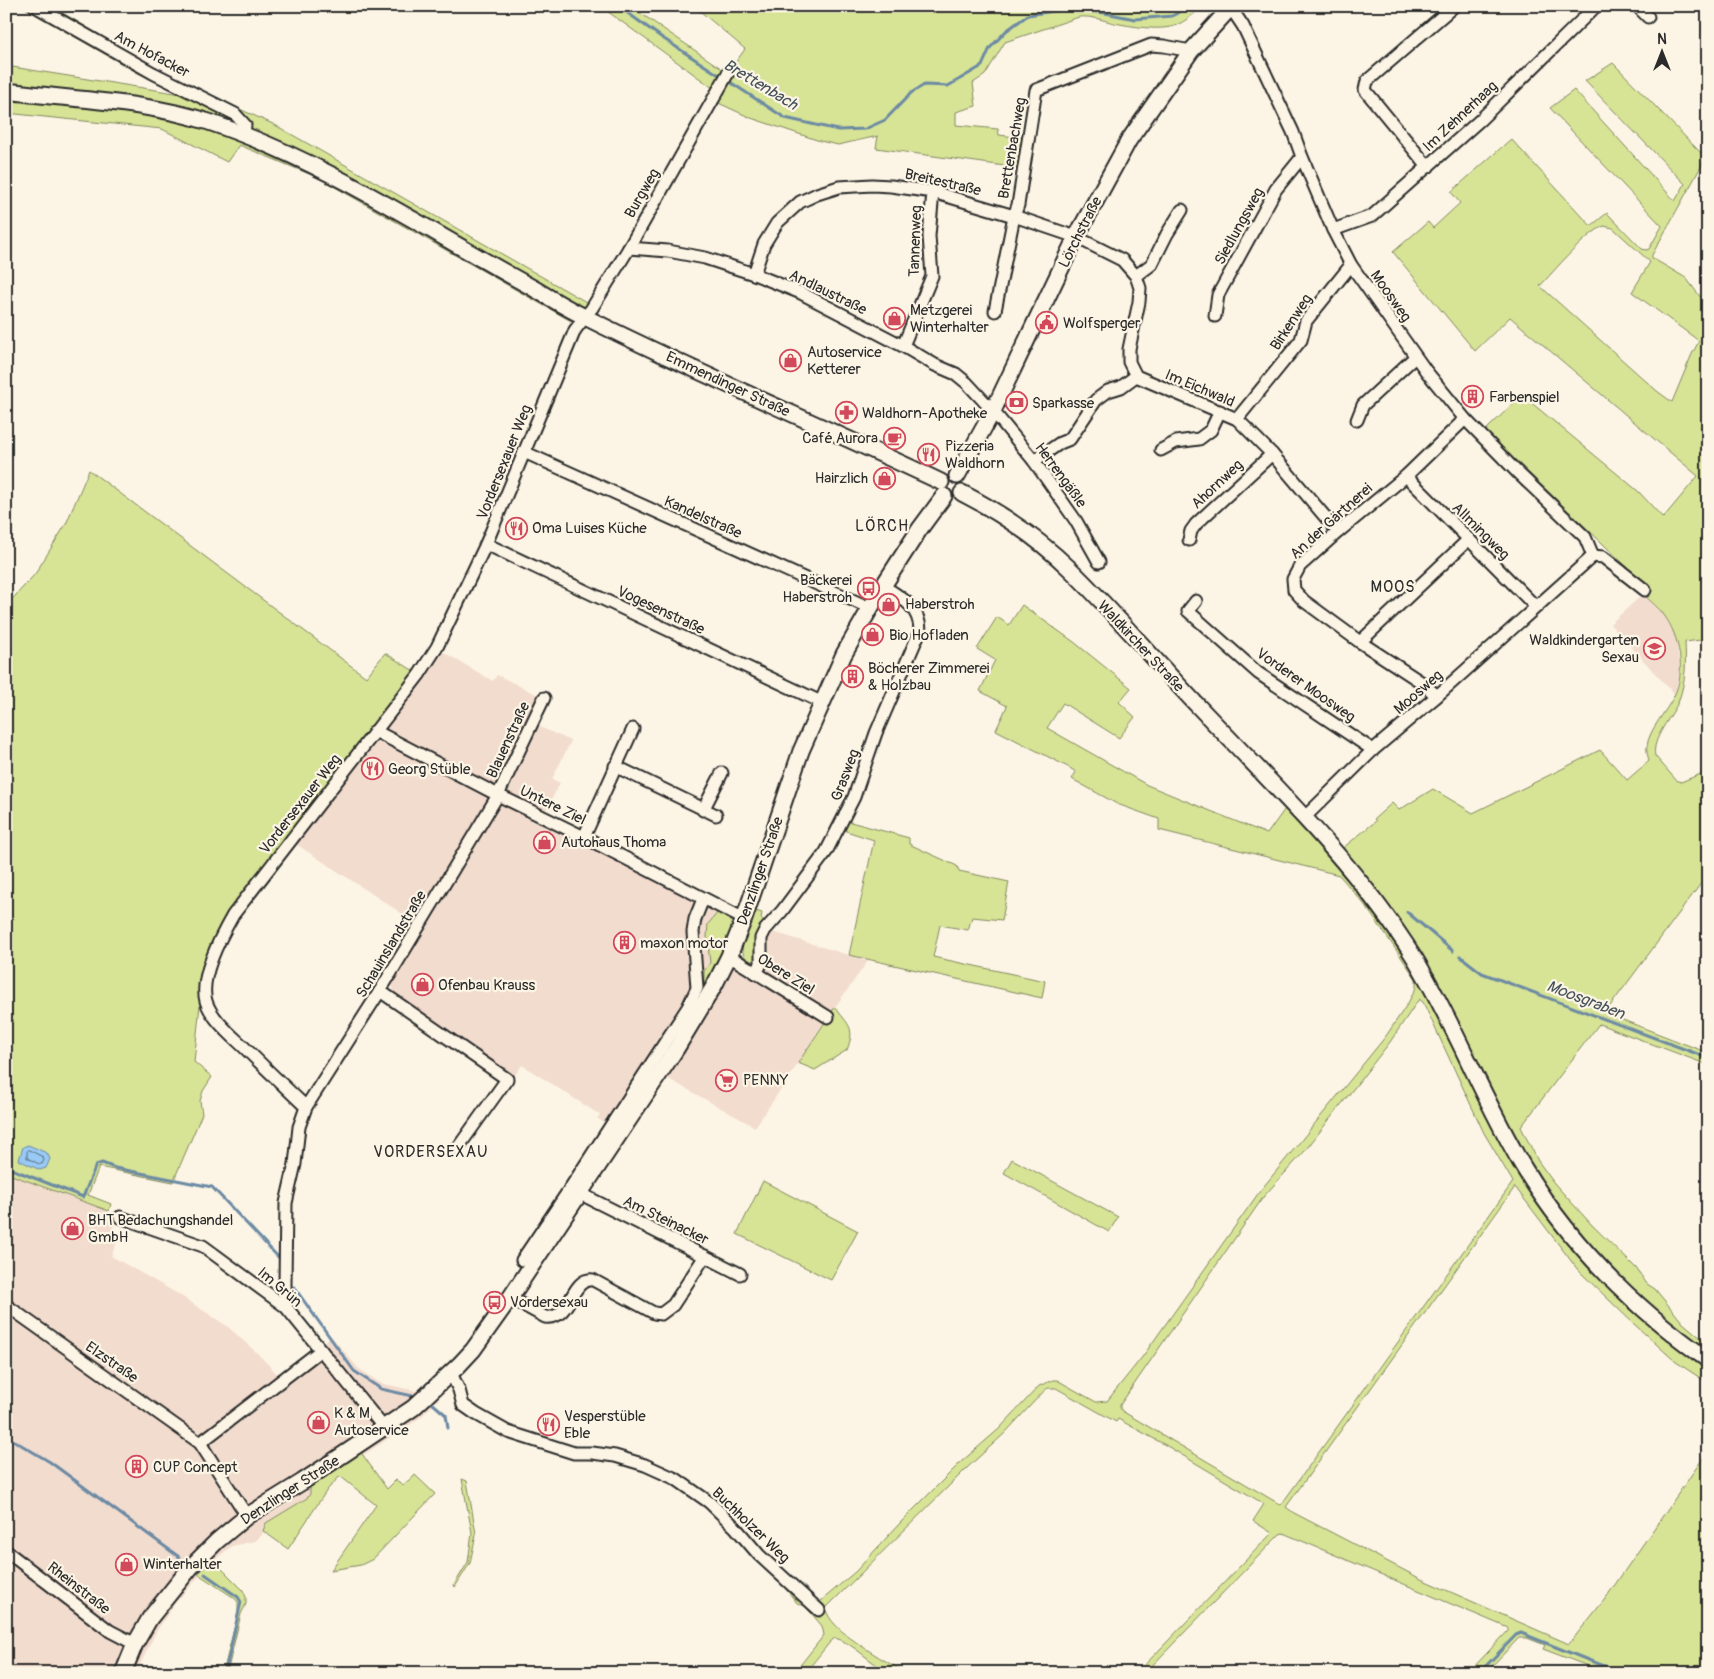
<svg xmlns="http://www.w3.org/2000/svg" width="1714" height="1679" viewBox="0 0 1714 1679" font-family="Pangolin,sans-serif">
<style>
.built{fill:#f2dcce}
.green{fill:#d7e395;stroke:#818760;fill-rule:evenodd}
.water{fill:#98caf5;stroke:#6c8aa4}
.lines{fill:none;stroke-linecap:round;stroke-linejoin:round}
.shore{stroke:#576b7c;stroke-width:1}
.stream{stroke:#6c8aa4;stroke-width:3}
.minor-casing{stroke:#2b2b2b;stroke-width:15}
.major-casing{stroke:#2b2b2b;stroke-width:19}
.minor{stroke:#fcf5e5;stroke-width:11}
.major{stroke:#fcf5e5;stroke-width:15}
.labels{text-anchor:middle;stroke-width:4.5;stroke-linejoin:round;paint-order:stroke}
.street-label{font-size:15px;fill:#2b2b2b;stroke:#fcf5e5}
.poi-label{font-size:15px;fill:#2b2b2b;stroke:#fcf5e5;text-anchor:start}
.water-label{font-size:16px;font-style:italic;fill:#46535e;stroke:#fcf5e5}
.neighbourhood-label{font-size:16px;letter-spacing:1px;fill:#2b2b2b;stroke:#fcf5e5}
</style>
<rect width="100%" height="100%" fill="#fcf5e5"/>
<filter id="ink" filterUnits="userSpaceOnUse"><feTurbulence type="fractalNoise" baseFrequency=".02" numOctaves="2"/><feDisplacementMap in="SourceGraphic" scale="10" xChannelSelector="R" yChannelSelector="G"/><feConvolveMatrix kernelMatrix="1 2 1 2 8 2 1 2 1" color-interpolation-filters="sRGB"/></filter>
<g filter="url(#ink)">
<g class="built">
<path d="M1643 594 1664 615 1676 637 1680 671 1675 695 1610 624Z"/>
<path d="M431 645 493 681 497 675 544 698 533 724 571 741 552 779 560 783 540 821 699 902 719 911 707 936 710 963 704 971V987L685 1020 726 951 744 956 748 961 763 929 868 961 820 1028 788 1079 755 1127 656 1072 613 1129 597 1118 600 1115 522 1065 512 1079 394 993 392 983 424 928 296 844 368 733 414 671Z"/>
<path d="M6 1173 109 1211 108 1217 116 1220 112 1230 120 1235 111 1256 178 1294 227 1326 257 1353 280 1377 331 1336 358 1368 380 1383 416 1391 439 1399 420 1418 363 1455 360 1451 310 1494 307 1498 266 1523 262 1535 255 1541 232 1546 213 1561 175 1603 156 1632 136 1673H6Z"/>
</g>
<g class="green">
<path d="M21 6H51L156 68 224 102 275 125 588 303 582 311 571 321 319 178 239 145 227 162 162 129 6 113V66L181 94 136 72Z"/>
<path d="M600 6H630L728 73 745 49 694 6H1203C1195 13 1186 21 1177 25 1161 32 1131 26 1114 23 1102 20 1092 16 1079 17L1005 42 985 75 973 83 976 106 956 112V125L998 129 999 135 1023 138 1019 168 876 148 878 136 838 145 820 141 751 118 712 100 717 91Z"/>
<path d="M1613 63 1701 153 1708 142V154L1652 255V258L1686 278 1708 307V639L1685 642C1686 662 1686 680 1679 700 1673 716 1651 738 1655 756L1676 780 1681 782 1708 771V874L1605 1013 1708 1053V1065L1599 1024 1521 1127 1538 1161 1554 1183 1592 1225 1636 1268 1647 1284 1655 1289 1683 1323 1708 1344V1383L1676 1362 1635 1325 1578 1270 1515 1187 1286 1507 1294 1513 1421 1579 1569 1644 1605 1599 1708 1451V1673H1606L1543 1649 1545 1645 1527 1638H1519L1485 1673H1468L1508 1631V1628L1283 1533 1280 1534 1145 1673H1137L1272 1533 1253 1521 1264 1504 1167 1446 1118 1419 1116 1422 1056 1388H1048L1044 1391 1004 1434 968 1467 826 1608C827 1630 888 1662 906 1673 902 1673 895 1674 890 1672 872 1666 853 1642 835 1638L830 1642 805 1673H794L824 1635 822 1626 805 1606 797 1603 781 1583 706 1506 711 1498 790 1578 815 1601H821L856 1571 901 1522 961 1462 999 1429 1039 1386 1053 1380H1057L1096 1402 1107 1401 1143 1356 1260 1191 1386 1036 1408 1003 1416 988V979L1408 967 1364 904 1339 875 1159 830V819L1117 804 1072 779 1076 772 1068 767 996 730 1007 706 980 691 995 660 977 649 997 617 1009 625 1022 605 1074 642 1131 688 1119 702 1135 717 1119 738 1063 703 1047 728 1147 785 1267 834 1287 806 1332 857 1376 821 1374 819 1392 803 1399 810 1433 789 1473 813 1600 750 1627 780 1649 761C1648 756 1646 751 1647 746 1649 729 1667 711 1674 696 1686 672 1680 637 1664 615 1659 608 1650 601 1643 594L1648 587 1485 431 1522 395 1638 491 1663 518 1698 476 1510 317 1475 351 1393 252 1428 222 1433 228 1460 203 1451 192 1511 139 1591 226 1607 213 1642 249 1646 250 1649 249 1662 226 1550 108 1574 90 1675 201 1685 184 1585 81ZM1604 226 1613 228 1650 262 1632 292 1699 341 1692 354 1672 402 1657 391 1540 286C1555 270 1584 235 1604 226ZM1419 999 1423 1002 1484 1133 1513 1182 1281 1505 1122 1411 1120 1408V1405L1264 1196 1304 1152 1390 1042Z"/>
<path d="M89 470 366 677 385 653 414 671 368 733 238 900 200 979V1005L194 1062 212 1077 203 1091 200 1101 202 1114 173 1182 99 1167 88 1195 111 1204 109 1211 6 1173V751L12 745 6 739V606L35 574 66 524Z"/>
<path d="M847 821 909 838V844L957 866 959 871 1009 882 1002 920 972 917 968 930 940 925 933 957 1045 981 1042 998 849 955 874 840 843 830Z"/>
<path d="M719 911 730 917 733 929 726 951 685 1021 704 987V971L710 963 707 936 708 924Z"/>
<path d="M756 911 762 913 761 919 769 922 758 959 754 965 744 956 742 948Z"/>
<path d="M835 1007C848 1025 856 1027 847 1050L815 1070 798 1063Z"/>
<path d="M1012 1159 1118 1217 1109 1232 1004 1173Z"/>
<path d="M763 1181 858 1231 831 1280 737 1234Z"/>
<path d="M360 1451 387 1489 396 1480 403 1485 415 1475 435 1494 373 1559 361 1565 331 1570 376 1505 340 1476 327 1490 288 1549 263 1531 266 1523 307 1498 310 1494V1486Z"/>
<path d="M462 1479 467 1481 476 1534 470 1563 455 1587 454 1585 468 1562 472 1533Z"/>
<path d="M212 1559 243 1590 246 1597V1604L241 1614 227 1673H223L238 1612V1602L233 1597 198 1574Z"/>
</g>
<path class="water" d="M28 1145 47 1153 50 1159 46 1168 40 1170 19 1160 23 1147Z"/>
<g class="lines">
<path class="shore" d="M29 1150 43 1157 44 1160 42 1164H39L27 1158V1152Z"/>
<g class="stream">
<path d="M618 6 661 37 722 77"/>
<path d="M727 80 785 118 838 130 865 129 885 120 911 93 924 85 948 86 982 66 990 48 1006 31 1028 15 1067 9 1105 13 1135 19 1172 16 1190 6"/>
<path d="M1407 912 1453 951"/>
<path d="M1460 956 1482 973 1708 1058"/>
<path d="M6 1167 83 1197 96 1165 102 1163 115 1168 212 1187 281 1260"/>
<path d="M294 1287 354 1371 381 1389 417 1397"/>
<path d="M427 1401 432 1403 446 1415 448 1428"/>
<path d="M6 1436 50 1462 179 1557"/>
<path d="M205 1574 238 1597 241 1602 225 1673"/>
<path d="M1479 1673 1516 1635 1521 1633 1588 1660 1624 1673"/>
</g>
<defs>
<g id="minor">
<path d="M35 6 153 73 235 114 245 125 244 135"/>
<path d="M1637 6 1648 17"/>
<path d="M1231 8 1243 26 1293 132 1302 157 1333 230 1351 265 1426 371 1465 419 1517 472 1585 537 1593 556 1603 557 1645 590"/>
<path d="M1428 167 1365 90 1367 81 1454 6"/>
<path d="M1333 230 1372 216 1480 120 1596 6"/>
<path d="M629 248 668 251 705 258 754 274 801 293 903 346 935 365 956 374 967 383 993 411 1034 461 1076 521 1099 562"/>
<path d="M754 274 764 244 777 223 800 202 817 194 839 187 872 185 891 186 933 192 1014 216 1076 237 1122 260 1136 276 1140 288 1139 302 1129 349V362L1136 376 1237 419 1272 454 1338 532"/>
<path d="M1136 276 1152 264 1167 234 1182 210"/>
<path d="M995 311 1014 216 1018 205 1036 90 1151 45 1164 46 1191 51"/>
<path d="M1215 316 1218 295 1276 189 1302 157"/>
<path d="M903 346 932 276 929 236 933 192"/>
<path d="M1237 419 1301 340 1306 321 1351 265"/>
<path d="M1357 420 1363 405 1415 357"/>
<path d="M1161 450 1176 442 1199 439 1211 430 1220 411"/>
<path d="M524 452 870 608"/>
<path d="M1034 461 1060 443 1070 439 1096 400 1108 391 1121 387 1136 376"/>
<path d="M1406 476 1536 607"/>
<path d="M1189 540 1191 531 1196 524 1272 454"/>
<path d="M486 544 823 703"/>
<path d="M1196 601 1188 611 1258 673 1373 750"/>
<path d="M1360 642 1469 539"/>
<path d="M1437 696 1421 682 1360 642 1304 601 1294 590 1293 579 1300 566 1338 532 1406 476 1465 419"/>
<path d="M375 731 498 795 584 837 744 919"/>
<path d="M615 766 716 815"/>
<path d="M703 810 722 773"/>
<path d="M1304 818 1373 750 1437 696 1593 556"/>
<path d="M584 837 633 729"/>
<path d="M729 956 828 1017"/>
<path d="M756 973 761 964V938L765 930 782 911 826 852 854 797 876 733 920 631C920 607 902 598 883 586"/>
<path d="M380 991 507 1079 457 1149"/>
<path d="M306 1107 380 991 498 795 544 698"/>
<path d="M579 1193 740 1274"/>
<path d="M120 1217 203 1246 286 1307 384 1428"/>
<path d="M522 1260 567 1193 688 1007 697 988 693 932 695 919 703 899"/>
<path d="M510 1298 545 1317C572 1321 570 1277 593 1280L654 1313 661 1314 673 1305 705 1256"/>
<path d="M6 1305 200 1443 247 1516"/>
<path d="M286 1307 285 1284 286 1203 295 1164 299 1127 306 1107C286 1088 267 1070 248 1051 235 1038 211 1019 206 1001 199 977 221 936 233 915L419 675 437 647 486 544 575 330 592 308 629 248 728 73"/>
<path d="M451 1373 459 1390 463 1405 476 1414 508 1432 574 1453H592L615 1456 645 1465 676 1479 709 1502 735 1527 759 1555 819 1610"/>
<path d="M200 1443 321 1350"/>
<path d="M6 1551 110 1631 135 1644"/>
</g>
<g id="major">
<path d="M6 91C74 100 144 101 209 122 325 161 427 230 533 288 550 298 568 309 587 318 703 376 823 426 941 482"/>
<path d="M957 476 993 411 1076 237 1129 140 1191 51 1232 6"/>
<path d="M962 493C1001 513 1039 539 1071 570 1115 613 1155 661 1198 706 1274 786 1355 863 1414 957 1455 1024 1483 1100 1524 1168 1570 1244 1636 1309 1708 1360"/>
<path d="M123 1673 135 1644 150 1618 190 1568 217 1541 247 1516 302 1482 413 1408 459 1365 473 1350 510 1298 676 1049 714 986 729 956 744 919 801 751 844 654 883 586 919 530 944 496"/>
</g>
</defs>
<use href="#minor" class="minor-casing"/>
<use href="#major" class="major-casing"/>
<use href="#minor" class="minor"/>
<use href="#major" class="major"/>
</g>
</g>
<defs>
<symbol id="shop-ring" viewBox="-11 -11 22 22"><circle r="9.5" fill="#fcf5e5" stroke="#d1495b" stroke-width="1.5"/><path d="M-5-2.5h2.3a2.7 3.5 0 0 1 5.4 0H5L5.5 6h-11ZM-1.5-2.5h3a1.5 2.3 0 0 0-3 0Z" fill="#d1495b"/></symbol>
<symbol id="civic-ring" viewBox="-11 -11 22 22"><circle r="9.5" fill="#fcf5e5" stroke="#d1495b" stroke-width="1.5"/><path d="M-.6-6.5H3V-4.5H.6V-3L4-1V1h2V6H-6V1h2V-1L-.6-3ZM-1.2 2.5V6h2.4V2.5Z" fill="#d1495b"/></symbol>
<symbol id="building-ring" viewBox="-11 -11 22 22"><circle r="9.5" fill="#fcf5e5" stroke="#d1495b" stroke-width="1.5"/><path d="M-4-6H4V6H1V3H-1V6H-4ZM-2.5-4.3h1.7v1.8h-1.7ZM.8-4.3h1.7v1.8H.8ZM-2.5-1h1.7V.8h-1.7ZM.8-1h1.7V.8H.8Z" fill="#d1495b"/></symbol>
<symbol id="bank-ring" viewBox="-11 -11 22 22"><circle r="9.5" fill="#fcf5e5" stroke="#d1495b" stroke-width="1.5"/><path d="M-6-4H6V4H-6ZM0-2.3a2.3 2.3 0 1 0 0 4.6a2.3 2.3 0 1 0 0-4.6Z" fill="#d1495b"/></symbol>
<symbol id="pharmacy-ring" viewBox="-11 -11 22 22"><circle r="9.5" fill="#fcf5e5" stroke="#d1495b" stroke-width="1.5"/><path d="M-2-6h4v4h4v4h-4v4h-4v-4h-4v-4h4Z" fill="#d1495b"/></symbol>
<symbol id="cafe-ring" viewBox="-11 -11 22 22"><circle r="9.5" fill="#fcf5e5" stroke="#d1495b" stroke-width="1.5"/><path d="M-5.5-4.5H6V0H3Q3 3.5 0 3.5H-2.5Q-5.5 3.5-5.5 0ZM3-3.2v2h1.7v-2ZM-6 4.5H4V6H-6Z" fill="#d1495b"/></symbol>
<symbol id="restaurant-ring" viewBox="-11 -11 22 22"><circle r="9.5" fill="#fcf5e5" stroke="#d1495b" stroke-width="1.5"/><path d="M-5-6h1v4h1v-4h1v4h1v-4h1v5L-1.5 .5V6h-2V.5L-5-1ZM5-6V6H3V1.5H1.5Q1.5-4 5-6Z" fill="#d1495b"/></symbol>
<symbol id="bus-ring" viewBox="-11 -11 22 22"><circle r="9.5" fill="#fcf5e5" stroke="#d1495b" stroke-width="1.5"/><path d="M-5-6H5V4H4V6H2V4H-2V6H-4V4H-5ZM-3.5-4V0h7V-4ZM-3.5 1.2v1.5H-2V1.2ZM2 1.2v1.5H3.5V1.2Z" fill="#d1495b"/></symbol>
<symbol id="school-ring" viewBox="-11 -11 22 22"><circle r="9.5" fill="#fcf5e5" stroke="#d1495b" stroke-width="1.5"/><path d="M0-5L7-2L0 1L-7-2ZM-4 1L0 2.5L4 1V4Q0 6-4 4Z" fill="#d1495b"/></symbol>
<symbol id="supermarket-ring" viewBox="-11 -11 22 22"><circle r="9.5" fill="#fcf5e5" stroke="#d1495b" stroke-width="1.5"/><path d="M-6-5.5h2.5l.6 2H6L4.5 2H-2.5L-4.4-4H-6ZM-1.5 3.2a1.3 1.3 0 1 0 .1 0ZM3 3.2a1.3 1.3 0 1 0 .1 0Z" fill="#d1495b"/></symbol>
</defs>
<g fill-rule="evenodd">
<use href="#shop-ring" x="882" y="306" width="25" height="25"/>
<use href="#civic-ring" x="1034" y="310" width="25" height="25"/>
<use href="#shop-ring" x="778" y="348" width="25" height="25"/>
<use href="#building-ring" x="1460" y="384" width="25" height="25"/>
<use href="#bank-ring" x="1004" y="390" width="25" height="25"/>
<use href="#pharmacy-ring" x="834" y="400" width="25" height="25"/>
<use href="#cafe-ring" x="882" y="426" width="25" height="25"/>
<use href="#restaurant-ring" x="916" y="442" width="25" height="25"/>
<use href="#shop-ring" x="872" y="466" width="25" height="25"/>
<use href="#restaurant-ring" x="504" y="516" width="25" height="25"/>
<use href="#bus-ring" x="856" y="576" width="25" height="25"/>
<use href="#shop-ring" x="876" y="592" width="25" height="25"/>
<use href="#shop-ring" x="860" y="622" width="25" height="25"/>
<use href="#school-ring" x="1642" y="636" width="25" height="25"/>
<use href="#building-ring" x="840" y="664" width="25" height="25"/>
<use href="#restaurant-ring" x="360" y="756" width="25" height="25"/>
<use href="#shop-ring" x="532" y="830" width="25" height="25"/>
<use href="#building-ring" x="612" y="930" width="25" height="25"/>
<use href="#shop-ring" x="410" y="972" width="25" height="25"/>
<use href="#supermarket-ring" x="714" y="1068" width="25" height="25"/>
<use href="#shop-ring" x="60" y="1216" width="25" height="25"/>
<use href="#bus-ring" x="482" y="1290" width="25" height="25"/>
<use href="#shop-ring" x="306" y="1410" width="25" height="25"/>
<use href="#restaurant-ring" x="536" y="1412" width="25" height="25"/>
<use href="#building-ring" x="124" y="1454" width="25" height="25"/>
<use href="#shop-ring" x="114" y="1552" width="25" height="25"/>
</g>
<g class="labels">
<g class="street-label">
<text transform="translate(152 54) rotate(28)" y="5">Am Hofacker</text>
<text transform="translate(1460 116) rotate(-43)" y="5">Im Zehnerhaag</text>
<text transform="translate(1012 148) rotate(-80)" y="5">Brettenbachweg</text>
<text transform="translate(943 182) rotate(13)" y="5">Breitestraße</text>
<text transform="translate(642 193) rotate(-60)" y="5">Burgweg</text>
<text transform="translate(1239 226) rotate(-61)" y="5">Siedlungsweg</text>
<text transform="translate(1080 232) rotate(-63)" y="5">Lörchstraße</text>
<text transform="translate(915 241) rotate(-88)" y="5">Tannenweg</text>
<text transform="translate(828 292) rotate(26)" y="5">Andlaustraße</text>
<text transform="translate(1391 296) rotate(55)" y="5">Moosweg</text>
<text transform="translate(1291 322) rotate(-57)" y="5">Birkenweg</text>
<text transform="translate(728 384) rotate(25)" y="5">Emmendinger Straße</text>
<text transform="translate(1200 388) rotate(23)" y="5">Im Eichwald</text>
<text transform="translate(504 462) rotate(-68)" y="5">Vordersexauer Weg</text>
<text transform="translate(1061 475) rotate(54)" y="5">Herrengäßle</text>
<text transform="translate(1217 484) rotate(-43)" y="5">Ahornweg</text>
<text transform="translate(703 517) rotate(24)" y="5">Kandelstraße</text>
<text transform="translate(1331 521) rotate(-42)" y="5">An der Gärtnerei</text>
<text transform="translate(1481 531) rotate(45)" y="5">Allmingweg</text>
<text transform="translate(661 610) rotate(25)" y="5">Vogesenstraße</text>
<text transform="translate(1141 646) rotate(47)" y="5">Waldkircher Straße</text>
<text transform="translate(1306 685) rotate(35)" y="5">Vorderer Moosweg</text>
<text transform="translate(1418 692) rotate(-41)" y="5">Moosweg</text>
<text transform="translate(508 740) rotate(-65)" y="5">Blauenstraße</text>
<text transform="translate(845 775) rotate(-69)" y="5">Grasweg</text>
<text transform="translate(300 804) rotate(-52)" y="5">Vordersexauer Weg</text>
<text transform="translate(553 805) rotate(26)" y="5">Untere Ziel</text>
<text transform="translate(760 871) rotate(-71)" y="5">Denzlinger Straße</text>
<text transform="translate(391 944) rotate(-59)" y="5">Schauinslandstraße</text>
<text transform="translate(786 974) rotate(32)" y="5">Obere Ziel</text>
<text transform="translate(666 1220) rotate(26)" y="5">Am Steinacker</text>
<text transform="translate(280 1287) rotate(40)" y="5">Im Grün</text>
<text transform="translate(112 1362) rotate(35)" y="5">Elzstraße</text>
<text transform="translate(290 1490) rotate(-33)" y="5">Denzlinger Straße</text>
<text transform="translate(751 1525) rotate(44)" y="5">Buchholzer Weg</text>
<text transform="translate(79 1588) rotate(38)" y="5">Rheinstraße</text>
</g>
<g class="poi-label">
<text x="910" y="315">Metzgerei<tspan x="910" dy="17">Winterhalter</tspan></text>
<text x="1063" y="328">Wolfsperger</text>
<text x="807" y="357">Autoservice<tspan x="807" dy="17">Ketterer</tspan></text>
<text x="1489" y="402">Farbenspiel</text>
<text x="1032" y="408">Sparkasse</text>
<text x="862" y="418">Waldhorn-Apotheke</text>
<text x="878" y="443" text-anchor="end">Café Aurora</text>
<text x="945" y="451">Pizzeria<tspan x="945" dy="17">Waldhorn</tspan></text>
<text x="868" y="483" text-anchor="end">Hairzlich</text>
<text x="532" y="533">Oma Luises Küche</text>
<text x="852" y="585" text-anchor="end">Bäckerei<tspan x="852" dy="17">Haberstroh</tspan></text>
<text x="905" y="609">Haberstroh</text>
<text x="889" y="640">Bio Hofladen</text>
<text x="1639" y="645" text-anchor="end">Waldkindergarten<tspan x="1639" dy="17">Sexau</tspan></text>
<text x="868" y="673">Böcherer Zimmerei<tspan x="868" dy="17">&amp; Holzbau</tspan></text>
<text x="388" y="774">Georg Stüble</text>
<text x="561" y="847">Autohaus Thoma</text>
<text x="640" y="948">maxon motor</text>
<text x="438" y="990">Ofenbau Krauss</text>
<text x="743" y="1085">PENNY</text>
<text x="88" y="1225">BHT Bedachungshandel<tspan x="88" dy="17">GmbH</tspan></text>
<text x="510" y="1307">Vordersexau</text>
<text x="334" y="1418">K &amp; M<tspan x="334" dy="17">Autoservice</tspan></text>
<text x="564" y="1421">Vesperstüble<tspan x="564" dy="17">Eble</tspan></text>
<text x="153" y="1472">CUP Concept</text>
<text x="143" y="1569">Winterhalter</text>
</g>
<g class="water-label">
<text transform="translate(761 84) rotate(31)" y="6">Brettenbach</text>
<text transform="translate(1586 999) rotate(21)" y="6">Moosgraben</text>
</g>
<g class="neighbourhood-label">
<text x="882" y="531">LÖRCH</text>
<text x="1393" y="592">MOOS</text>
<text x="431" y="1157">VORDERSEXAU</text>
</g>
</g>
<rect width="1714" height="1679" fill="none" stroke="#fcf5e5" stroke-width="25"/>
<rect x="12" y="12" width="1689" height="1654" fill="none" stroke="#2b2b2b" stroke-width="2" filter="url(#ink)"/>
<g transform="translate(1662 52)" stroke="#fcf5e5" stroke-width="4" paint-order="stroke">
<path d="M0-4L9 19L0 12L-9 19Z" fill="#2b2b2b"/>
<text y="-8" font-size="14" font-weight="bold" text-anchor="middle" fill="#2b2b2b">N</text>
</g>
</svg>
